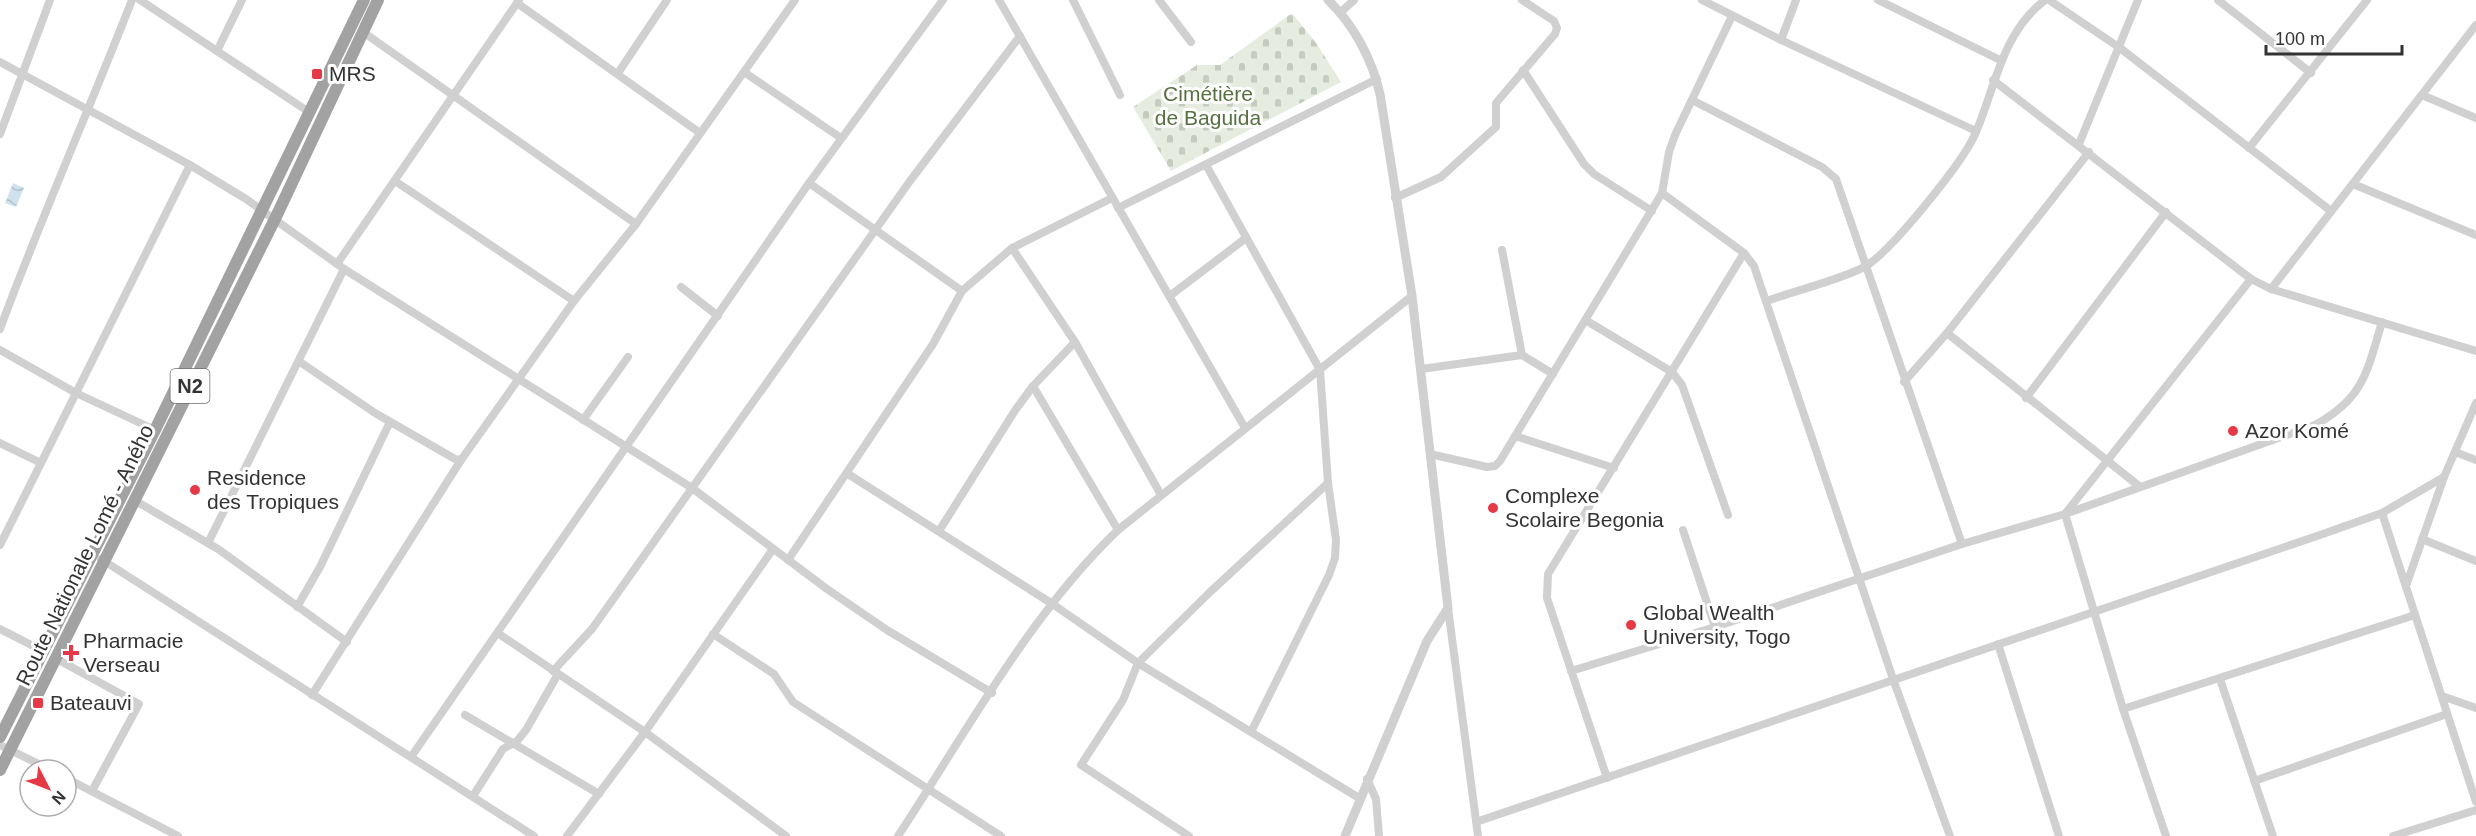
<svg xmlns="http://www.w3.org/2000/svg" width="2476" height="836" viewBox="0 0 2476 836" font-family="Helvetica,sans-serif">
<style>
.cemetery{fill:url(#cemetery-stones)}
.water{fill:url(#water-waves)}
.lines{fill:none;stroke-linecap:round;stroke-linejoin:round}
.minor{stroke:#d0d0d0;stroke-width:8}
.tertiary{stroke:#d0d0d0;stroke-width:9}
.trunk{stroke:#a2a2a2;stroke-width:12}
.poi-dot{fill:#e63946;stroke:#fff;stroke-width:2}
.labels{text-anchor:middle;stroke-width:6;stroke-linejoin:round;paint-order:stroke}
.shield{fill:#fff;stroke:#707070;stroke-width:1.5}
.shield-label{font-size:20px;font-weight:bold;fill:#333}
.poi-label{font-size:21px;fill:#333;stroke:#fff;text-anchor:start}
.park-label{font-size:21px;fill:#56703f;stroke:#fff}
.street-label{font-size:21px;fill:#333;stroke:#fff}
</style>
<defs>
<pattern id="cemetery-stones" width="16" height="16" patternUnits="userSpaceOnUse" patternTransform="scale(1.5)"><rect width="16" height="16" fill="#e6ecdf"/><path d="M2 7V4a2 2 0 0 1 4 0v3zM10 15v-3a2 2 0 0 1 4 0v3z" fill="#c6cbc0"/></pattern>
<pattern id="water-waves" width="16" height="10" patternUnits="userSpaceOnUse" patternTransform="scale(1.5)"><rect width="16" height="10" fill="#cfe2ee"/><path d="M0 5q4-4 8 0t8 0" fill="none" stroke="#b2c2cd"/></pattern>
</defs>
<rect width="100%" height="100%" fill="#fff"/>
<path class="cemetery" d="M1292 13 1316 43 1341 82 1171 171 1133 107 1197 65H1220Z"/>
<path class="water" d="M13 183 24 188 16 207 5 203Z"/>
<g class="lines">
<g class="minor">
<path d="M140 0 309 112"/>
<path d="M999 0 1245 428"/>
<path d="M1073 0 1120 95"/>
<path d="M1159 0 1191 42"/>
<path d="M1702 0 1781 40 1976 131"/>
<path d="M1878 0 2000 60"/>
<path d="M2049 0 2120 48 2331 211"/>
<path d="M2218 0 2311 73"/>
<path d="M517 3 700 133"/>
<path d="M1341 12 1354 0"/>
<path d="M363 32 636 224"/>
<path d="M1781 40 1796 0"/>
<path d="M217 51 242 0"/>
<path d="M0 62 190 165 246 199 344 269 692 488 827 589 887 630 992 693"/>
<path d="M1523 70 1584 164 1594 174 1652 211"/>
<path d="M744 72 841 138"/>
<path d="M618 73 667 0"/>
<path d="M1993 80 2251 279 2271 289 2476 351"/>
<path d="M2422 95 2476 118"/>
<path d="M1692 100 1822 167 1836 179 1962 544"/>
<path d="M0 134 50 0"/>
<path d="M2079 144 2138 0"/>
<path d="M2249 148 2367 0"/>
<path d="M1206 165 1320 370 1328 483 1336 540 1335 558 1329 575 1251 732"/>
<path d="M395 181 574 301"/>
<path d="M809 183 962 291"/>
<path d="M2353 184 2476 235"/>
<path d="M1662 193 1744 253 1754 266 1893 679 1950 836"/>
<path d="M1395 198 1441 177 1496 127V103L1555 34 1557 28 1554 21 1522 0"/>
<path d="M1118 208 1377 79"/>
<path d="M1012 248 1075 342 1161 495"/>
<path d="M1502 250 1522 355 1553 374"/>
<path d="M337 264 519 0"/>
<path d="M681 287 718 316"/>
<path d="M2271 289 2476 25"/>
<path d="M1171 295 1246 238"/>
<path d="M1767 301C1793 291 1844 279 1866 266 1892 250 1965 160 1976 132 1996 85 2002 33 2045 0"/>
<path d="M1587 321 1672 372 1682 385 1728 515"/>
<path d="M0 329C41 218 89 110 132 0"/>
<path d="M1947 333 2139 486"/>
<path d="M0 350 76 393 155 430"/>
<path d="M300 362 375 413 455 459 461 460"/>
<path d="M1421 369 1522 355"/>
<path d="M1904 382 1947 333 2089 152"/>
<path d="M1033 386 1118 530"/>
<path d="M2026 398 2166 212"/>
<path d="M583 420 628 357"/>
<path d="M1515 436 1614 468"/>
<path d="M0 443 41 463"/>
<path d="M2455 452 2476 460"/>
<path d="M1430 454 1487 467 1495 466 1500 461 1662 193 1669 152 1675 135 1732 16"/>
<path d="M848 474 1051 603 1138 663 1359 798"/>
<path d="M134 500 218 549 347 642"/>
<path d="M2382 513 2476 802"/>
<path d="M1683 530 1715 627"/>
<path d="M939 531 1016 409 1033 386 1075 342"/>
<path d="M2422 539 2476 561"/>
<path d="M208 543 344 269"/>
<path d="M0 545 190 165"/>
<path d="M101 559 534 836"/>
<path d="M788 560 933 344 962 291 1012 248 1112 198"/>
<path d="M2406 586 2444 477 2476 403"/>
<path d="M297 607 320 567 390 422"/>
<path d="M1448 608 1478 836"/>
<path d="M0 629 45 652"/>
<path d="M499 634 645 732 786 836"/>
<path d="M713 634 774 674 793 702 1001 836"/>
<path d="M1998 644 2059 836"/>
<path d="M55 658 139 704 92 791"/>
<path d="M553 671 592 629 910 181 1020 36"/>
<path d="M1571 671 1715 627 1962 544 2065 514 2315 425C2364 398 2367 372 2382 322"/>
<path d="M2220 679 2273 836"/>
<path d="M312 695 461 460 574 301 636 224 795 0"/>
<path d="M2442 696 2476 708"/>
<path d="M2123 709 2415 615"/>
<path d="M465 715 599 794"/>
<path d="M0 745 51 770"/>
<path d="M411 757 809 183 943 0"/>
<path d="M66 778 178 836"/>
<path d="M1607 778 1547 598 1548 574 1744 253"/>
<path d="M1367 779 1376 799 1379 836"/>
<path d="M2254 781 2447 714"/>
<path d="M473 796 503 749 517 741 526 730 558 674"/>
<path d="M1476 822 2320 535 2382 513 2444 477"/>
<path d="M567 836 645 732 773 549"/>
<path d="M898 836C965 734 1030 614 1118 530L1412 296"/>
<path d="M1189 836 1081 765 1123 700 1138 663 1209 593 1328 483"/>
<path d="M2166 836 2123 709 2065 514 2251 279"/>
<path d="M2393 836 2476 810"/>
</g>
<path class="tertiary" d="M1328 0C1354 25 1372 59 1380 94L1412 296 1448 608 1427 641 1345 836"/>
<g class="trunk">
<path d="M0 737 155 430 364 0"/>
<path d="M0 770 275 219 378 0"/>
</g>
</g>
<g class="poi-dot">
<rect x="311" y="68" width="12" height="12" rx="3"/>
<circle cx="2233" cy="431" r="6"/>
<circle cx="195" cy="490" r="6"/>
<circle cx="1493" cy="508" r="6"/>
<circle cx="1631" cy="625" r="6"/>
<path d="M68 644h6v6h6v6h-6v6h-6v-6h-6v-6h6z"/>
<rect x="32" y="697" width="12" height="12" rx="3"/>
</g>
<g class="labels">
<rect class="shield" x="170.5" y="369" width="39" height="34" rx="4.5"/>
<g class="shield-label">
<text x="190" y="393">N2</text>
</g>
<g class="poi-label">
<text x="329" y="81">MRS</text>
<text x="2245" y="438">Azor Komé</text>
<text x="207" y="485">Residence<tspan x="207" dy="24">des Tropiques</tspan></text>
<text x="1505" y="503">Complexe<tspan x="1505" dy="24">Scolaire Begonia</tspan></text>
<text x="1643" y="620">Global Wealth<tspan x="1643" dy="24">University, Togo</tspan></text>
<text x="83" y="648">Pharmacie<tspan x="83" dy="24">Verseau</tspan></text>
<text x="50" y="710">Bateauvi</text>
</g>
<g class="park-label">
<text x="1208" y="101">Cimétière<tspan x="1208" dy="24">de Baguida</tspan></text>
</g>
<g class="street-label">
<text transform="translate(85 555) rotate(-64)" y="7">Route Nationale Lomé - Aného</text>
</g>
</g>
<g transform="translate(48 788) rotate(132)"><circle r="28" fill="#ffffff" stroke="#adadad" stroke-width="1.5"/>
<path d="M0-4.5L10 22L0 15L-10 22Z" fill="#e63946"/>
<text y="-9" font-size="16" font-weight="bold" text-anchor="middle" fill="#333333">N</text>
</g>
<path d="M2266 45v9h136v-9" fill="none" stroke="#333333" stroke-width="3"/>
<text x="2275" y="45" font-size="18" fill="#333333" stroke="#ffffff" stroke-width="4.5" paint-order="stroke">100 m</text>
</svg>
